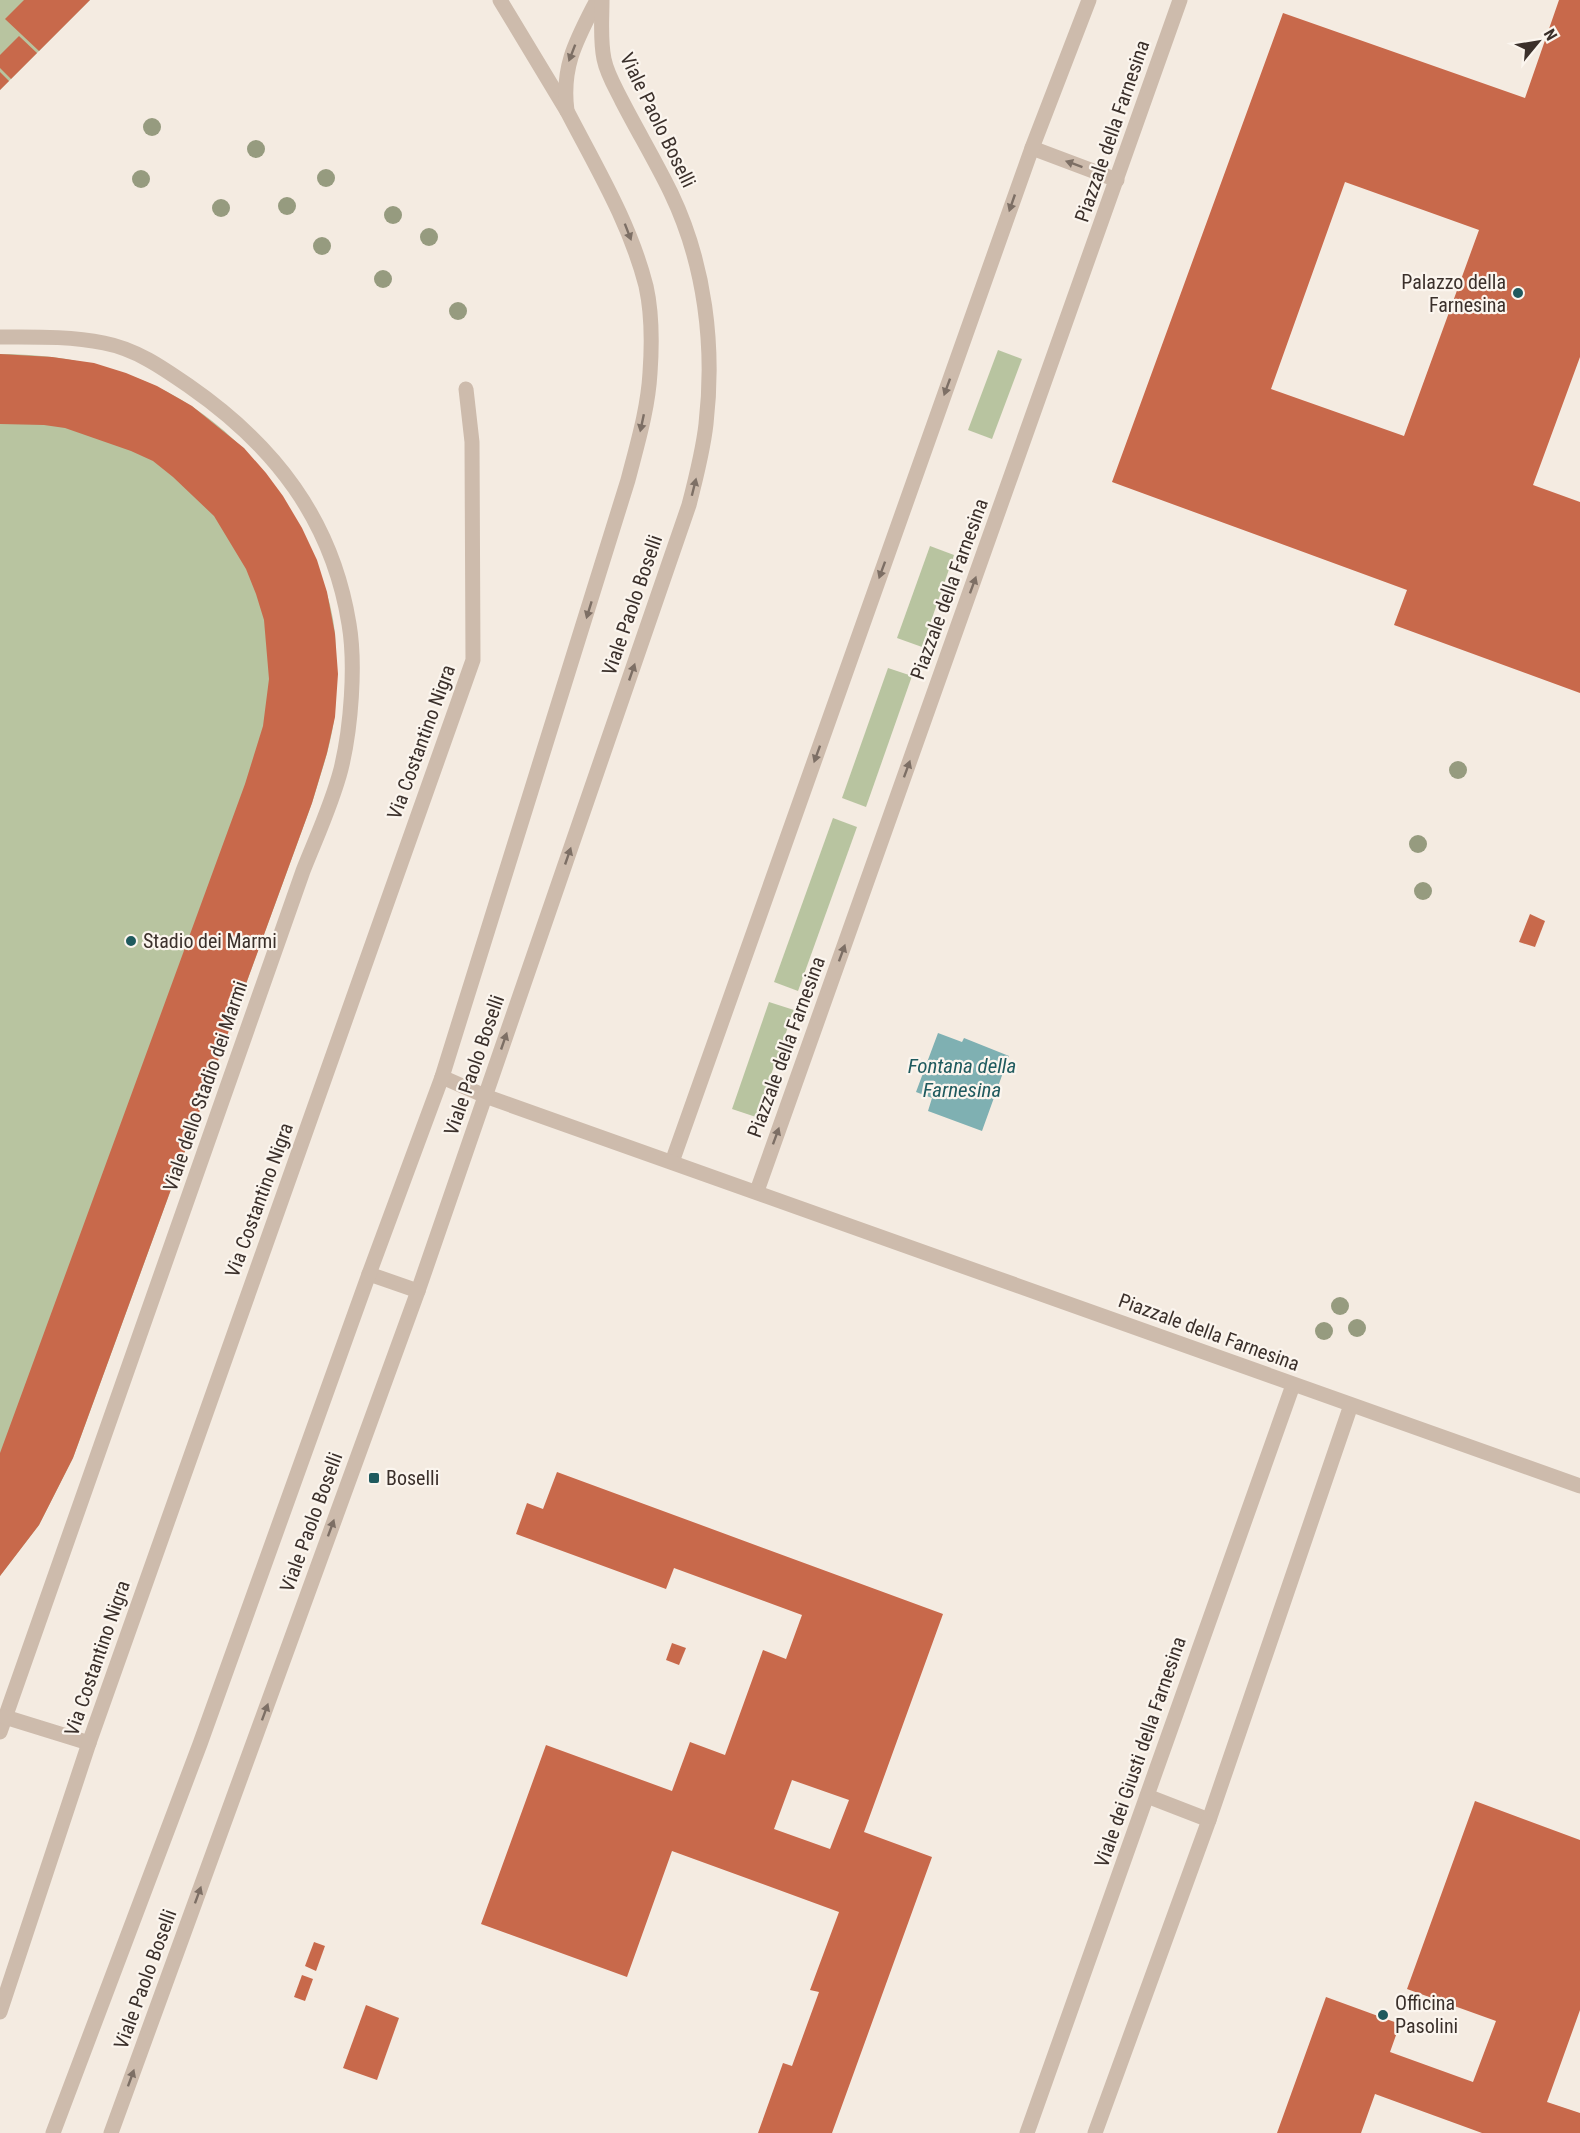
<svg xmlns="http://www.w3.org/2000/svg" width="1580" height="2133" viewBox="0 0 1580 2133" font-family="'Roboto Condensed',sans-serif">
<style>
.green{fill:#b8c4a0}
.water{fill:#7fb0b2}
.building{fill:#c8694b;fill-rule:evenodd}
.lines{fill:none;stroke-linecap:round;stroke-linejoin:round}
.service{stroke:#cdbbac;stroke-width:15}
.pedestrian{stroke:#cdbbac;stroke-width:15}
.minor{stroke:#cdbbac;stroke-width:15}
.tertiary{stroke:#cdbbac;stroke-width:15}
.tree{fill:#969b7f}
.oneway{fill:#7d6f65}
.poi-dot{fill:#1f5a5e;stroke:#fbf5ee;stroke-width:2}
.labels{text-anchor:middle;stroke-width:4.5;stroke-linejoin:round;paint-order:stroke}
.street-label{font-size:20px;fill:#3b302b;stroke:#fbf5ee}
.poi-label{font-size:20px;fill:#3b302b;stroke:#fbf5ee;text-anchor:start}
.water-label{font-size:21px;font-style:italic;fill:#1f5a5e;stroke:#fbf5ee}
</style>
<rect width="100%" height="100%" fill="#f4ebe1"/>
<g class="green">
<path d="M0 0H90L0 90Z"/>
<path d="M998 350 1022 359 992 439 968 430Z"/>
<path d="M0 354C131 354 236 409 299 526 316 560 331 595 335 633 336 648 335 664 335 679 335 692 336 707 334 720 330 749 320 776 312 803L73 1458 39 1525 0 1576Z"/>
<path d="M930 546 954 555 922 647 897 638Z"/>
<path d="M888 668 912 676 866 807 842 798Z"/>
<path d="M833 818 857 827 798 991 774 982Z"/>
<path d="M769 1002 794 1010 756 1117 732 1109Z"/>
</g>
<path class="water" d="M938 1033 962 1042 964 1038 1009 1056 982 1131 928 1111 932 1098 916 1092Z"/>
<g class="building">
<path d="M24 0H90L39 51 5 19Z"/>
<path d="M1559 0H1580V357L1533 485 1580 502V693L1394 625 1407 590 1112 482 1283 13 1525 98ZM1345 182 1479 230 1404 436 1271 389Z"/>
<path d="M19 36 37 53 11 79 0 68V55Z"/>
<path d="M0 72 9 81 0 90Z"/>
<path d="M0 354 52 357 94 363 126 373 157 386 192 406 244 448 266 473 283 496 302 528 317 560 327 592 335 634 338 674 335 717 327 753 312 803 73 1458 39 1525 0 1576V1453L245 784 263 726 269 679 264 620 256 594 246 569 214 516 173 477 153 461 131 451 65 428 44 425 0 424Z"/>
<path d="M1530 914 1545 921 1535 947 1519 942Z"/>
<path d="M557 1472 943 1614 864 1832 932 1857 832 2133H758L783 2063 792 2066 819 1992 810 1990 839 1912 672 1851 627 1977 481 1924 546 1745 672 1791 690 1742 725 1755 763 1650 786 1659 802 1615 674 1568 666 1589 516 1534 527 1503 543 1509ZM792 1780 849 1800 830 1849 774 1829Z"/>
<path d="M672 1643 686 1648 679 1665 666 1660Z"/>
<path d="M1475 1801 1580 1840V2010L1547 2102 1580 2113V2133H1482L1375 2094 1361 2133H1277L1326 1997 1400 2024 1390 2052 1473 2082 1496 2021 1407 1989Z"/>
<path d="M314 1942 325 1946 316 1971 305 1966Z"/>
<path d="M302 1975 313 1979 305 2001 294 1997Z"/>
<path d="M366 2005 399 2018 377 2080 343 2068Z"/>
</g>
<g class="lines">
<g class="service">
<path d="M0 337C35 337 70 336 104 343 136 349 163 368 189 386 274 445 332 519 349 624 356 665 351 728 341 769 332 804 316 838 303 871L0 1732"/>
<path d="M369 1274 418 1291"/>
<path d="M5 1717 89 1743"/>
<path d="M0 2012 89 1743 473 660 472 442 466 389"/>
</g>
<g class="pedestrian">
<path d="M500 0 567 111"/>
<path d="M1147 1796 1209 1820"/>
<path d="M1027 2133 1293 1385"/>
<path d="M1095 2133 1209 1820 1351 1405"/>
</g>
<g class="minor">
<path d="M1032 148 1117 180"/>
<path d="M672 1162 1032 148 1089 0"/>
<path d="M757 1191 1180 0"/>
</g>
<g class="tertiary">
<path d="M442 1077 485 1096 1580 1486"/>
<path d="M53 2133 200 1744 369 1274 442 1077 628 480C637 445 648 409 650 373 652 345 652 313 646 286 630 223 596 167 567 111 561 66 577 39 597 0"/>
<path d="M111 2133 418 1291 689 505C696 478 703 451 706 424 715 346 705 264 671 193 656 162 638 132 622 101 615 87 607 74 604 59 600 40 602 20 602 0"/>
</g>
</g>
<g class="tree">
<circle cx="152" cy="127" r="9"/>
<circle cx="256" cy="149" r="9"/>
<circle cx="326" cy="178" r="9"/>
<circle cx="141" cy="179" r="9"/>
<circle cx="287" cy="206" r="9"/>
<circle cx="221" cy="208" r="9"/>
<circle cx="393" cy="215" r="9"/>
<circle cx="429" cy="237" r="9"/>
<circle cx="322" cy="246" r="9"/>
<circle cx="383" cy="279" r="9"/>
<circle cx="458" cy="311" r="9"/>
<circle cx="1458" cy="770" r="9"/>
<circle cx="1418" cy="844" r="9"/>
<circle cx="1423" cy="891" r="9"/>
<circle cx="1340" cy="1306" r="9"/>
<circle cx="1357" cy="1328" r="9"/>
<circle cx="1324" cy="1331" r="9"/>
</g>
<defs><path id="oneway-solid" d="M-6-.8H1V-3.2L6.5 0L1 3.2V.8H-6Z" transform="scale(1.5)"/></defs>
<g class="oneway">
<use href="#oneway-solid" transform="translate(572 53) rotate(111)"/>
<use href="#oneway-solid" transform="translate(1074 164) rotate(-160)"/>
<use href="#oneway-solid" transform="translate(1012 203) rotate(109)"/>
<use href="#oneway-solid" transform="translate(628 232) rotate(69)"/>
<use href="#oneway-solid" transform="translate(947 387) rotate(110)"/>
<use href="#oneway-solid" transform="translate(642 423) rotate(102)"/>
<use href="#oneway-solid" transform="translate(694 487) rotate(-76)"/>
<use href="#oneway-solid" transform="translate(882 570) rotate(110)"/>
<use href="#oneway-solid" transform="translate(973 585) rotate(-70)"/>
<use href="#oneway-solid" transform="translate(589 610) rotate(107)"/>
<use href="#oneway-solid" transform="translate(632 672) rotate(-71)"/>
<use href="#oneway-solid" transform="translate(817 754) rotate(110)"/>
<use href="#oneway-solid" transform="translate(907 769) rotate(-70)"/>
<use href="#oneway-solid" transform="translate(568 856) rotate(-71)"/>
<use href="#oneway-solid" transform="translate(842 953) rotate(-70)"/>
<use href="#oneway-solid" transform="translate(504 1041) rotate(-71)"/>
<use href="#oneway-solid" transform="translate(776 1136) rotate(-70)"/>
<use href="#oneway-solid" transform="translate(331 1528) rotate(-70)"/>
<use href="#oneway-solid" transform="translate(265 1712) rotate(-70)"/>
<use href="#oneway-solid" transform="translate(198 1895) rotate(-70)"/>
<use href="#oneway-solid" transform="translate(131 2078) rotate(-70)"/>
</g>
<g class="poi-dot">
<circle cx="1518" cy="293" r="6"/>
<circle cx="131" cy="941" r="6"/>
<rect x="368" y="1472" width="12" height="12" rx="3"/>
<circle cx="1383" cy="2015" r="6"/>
</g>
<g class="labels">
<g class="street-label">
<text transform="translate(658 120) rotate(64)" y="7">Viale Paolo Boselli</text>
<text transform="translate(1112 131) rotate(-71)" y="7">Piazzale della Farnesina</text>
<text transform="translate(949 589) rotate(-70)" y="7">Piazzale della Farnesina</text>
<text transform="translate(632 605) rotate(-71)" y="7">Viale Paolo Boselli</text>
<text transform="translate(421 742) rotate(-70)" y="7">Via Costantino Nigra</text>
<text transform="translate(786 1047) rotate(-70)" y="7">Piazzale della Farnesina</text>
<text transform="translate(474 1065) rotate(-71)" y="7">Viale Paolo Boselli</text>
<text transform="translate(205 1086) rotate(-71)" y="7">Viale dello Stadio dei Marmi</text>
<text transform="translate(259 1200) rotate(-70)" y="7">Via Costantino Nigra</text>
<text transform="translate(1209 1332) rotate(20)" y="7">Piazzale della Farnesina</text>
<text transform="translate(311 1522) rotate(-70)" y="7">Viale Paolo Boselli</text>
<text transform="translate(97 1658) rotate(-71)" y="7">Via Costantino Nigra</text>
<text transform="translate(1140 1752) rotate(-71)" y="7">Viale dei Giusti della Farnesina</text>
<text transform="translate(145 1979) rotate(-70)" y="7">Viale Paolo Boselli</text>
</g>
<g class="poi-label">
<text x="1506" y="289" text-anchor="end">Palazzo della<tspan x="1506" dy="23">Farnesina</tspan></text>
<text x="143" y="948">Stadio dei Marmi</text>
<text x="386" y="1485">Boselli</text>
<text x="1395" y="2010">Officina<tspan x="1395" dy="23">Pasolini</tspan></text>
</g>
<g class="water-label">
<text x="962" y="1073">Fontana della<tspan x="962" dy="24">Farnesina</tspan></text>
</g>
</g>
<g transform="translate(1538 42) rotate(60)" stroke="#fbf5ee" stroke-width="4.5" paint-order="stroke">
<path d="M0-4.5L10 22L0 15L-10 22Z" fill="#3b302b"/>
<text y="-9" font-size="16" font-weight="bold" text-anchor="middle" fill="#3b302b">N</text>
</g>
</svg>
